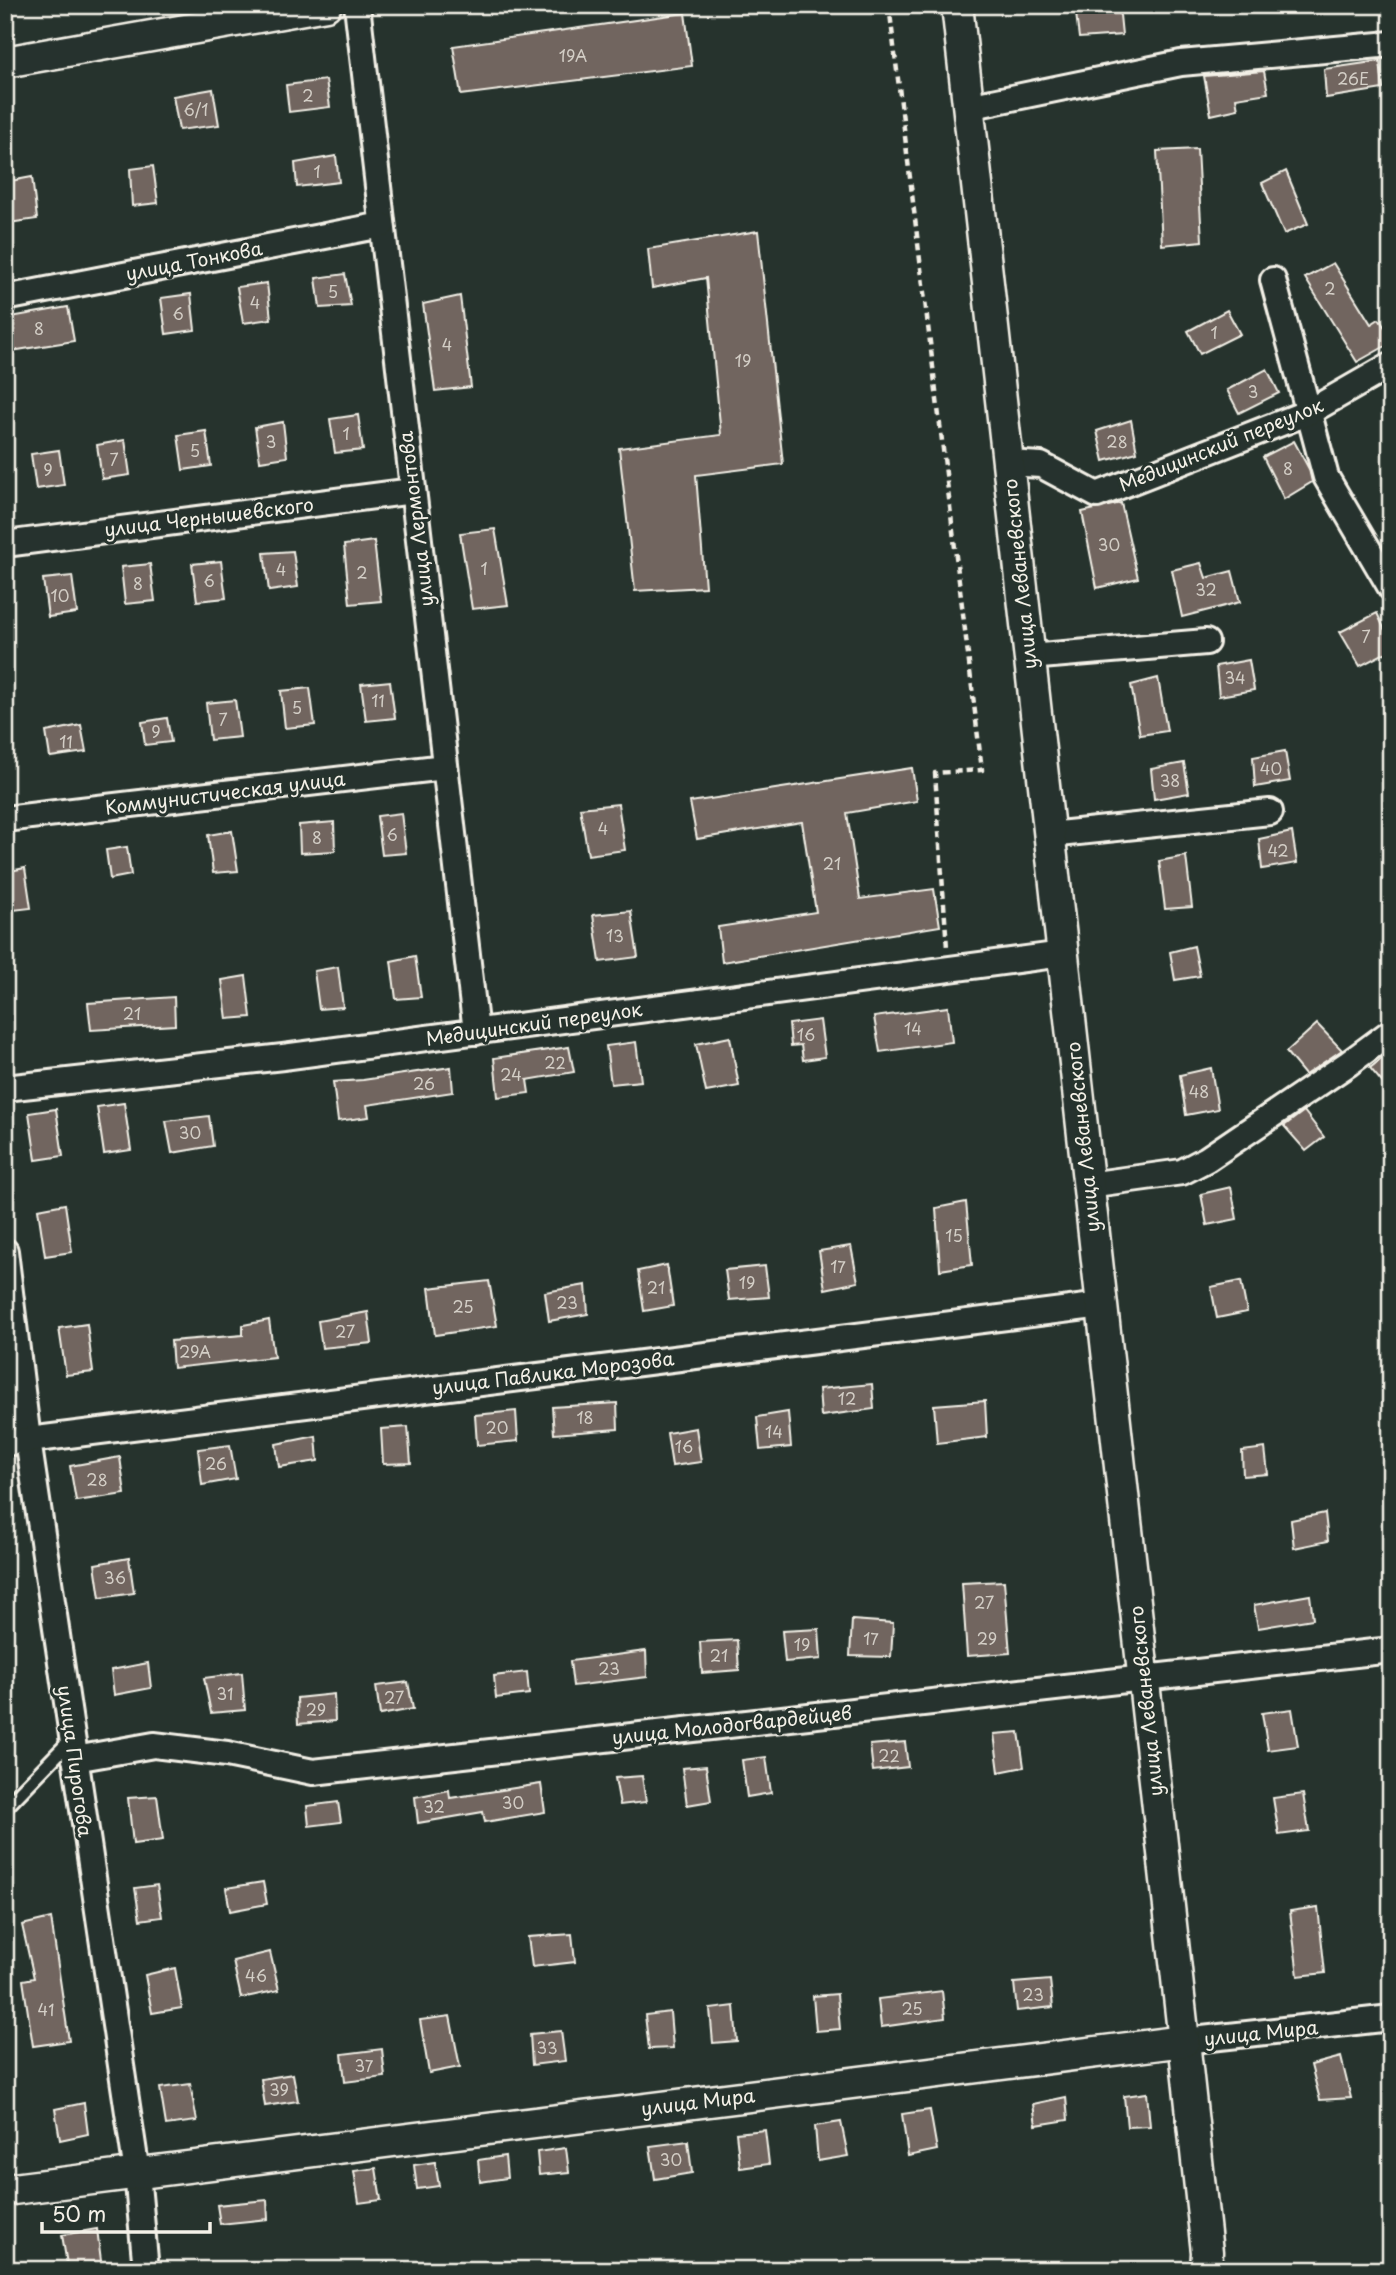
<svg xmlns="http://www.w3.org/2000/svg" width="1396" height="2275" viewBox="0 0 1396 2275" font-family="'Playpen Sans',sans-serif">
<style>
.building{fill:#71655e;stroke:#f4f1e8;stroke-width:2}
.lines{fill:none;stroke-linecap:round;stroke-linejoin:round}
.service-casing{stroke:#f4f1e8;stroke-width:18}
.minor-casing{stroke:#f4f1e8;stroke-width:30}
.tertiary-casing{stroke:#f4f1e8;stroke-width:35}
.path{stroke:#f4f1e8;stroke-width:4.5;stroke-dasharray:7 5;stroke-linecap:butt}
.service{stroke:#26332d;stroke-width:12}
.minor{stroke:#26332d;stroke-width:24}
.tertiary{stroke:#26332d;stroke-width:30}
.labels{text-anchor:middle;stroke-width:6;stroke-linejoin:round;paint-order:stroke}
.number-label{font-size:16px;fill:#d3cec6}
.street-label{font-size:19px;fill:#f4f1e8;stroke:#26332d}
</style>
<rect width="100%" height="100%" fill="#26332d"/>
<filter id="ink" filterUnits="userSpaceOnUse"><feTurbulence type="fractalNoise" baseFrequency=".0143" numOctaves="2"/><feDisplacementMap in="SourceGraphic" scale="14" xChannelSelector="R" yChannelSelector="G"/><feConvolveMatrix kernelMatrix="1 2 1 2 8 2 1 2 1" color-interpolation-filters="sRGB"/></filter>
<g filter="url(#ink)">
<g class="building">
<path d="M1075 5H1119L1122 35 1079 38Z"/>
<path d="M685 13 692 66 461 95 453 46Z"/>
<path d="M1380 61 1383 89 1326 98 1324 69Z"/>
<path d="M1264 71 1268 93 1236 98 1238 109 1211 115 1204 76Z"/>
<path d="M326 80 330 107 289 112 286 85Z"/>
<path d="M213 89 219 125 179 130 173 96Z"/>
<path d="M1197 149 1202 241 1162 245 1157 151Z"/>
<path d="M336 156 339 182 297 187 295 163Z"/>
<path d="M153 166 158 203 132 206 130 169Z"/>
<path d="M1286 171 1308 224 1284 234 1262 183Z"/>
<path d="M32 177 37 219 8 223 5 182Z"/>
<path d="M758 231 783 464 696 475 705 587 635 591 619 448 721 435 706 278 652 288 648 249Z"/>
<path d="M1333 263 1371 324 1379 319 1391 336V343L1357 362 1305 278Z"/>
<path d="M345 274 351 306 320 308 316 278Z"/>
<path d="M267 283 271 319 243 323 237 287Z"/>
<path d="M191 294 195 330 166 334 161 298Z"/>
<path d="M460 296 471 387 435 391 423 304Z"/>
<path d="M68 307 74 341 5 352V318Z"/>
<path d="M1227 310 1240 334 1200 354 1188 331Z"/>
<path d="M1267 369 1279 393 1239 413 1227 390Z"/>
<path d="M358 415 363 450 335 453 330 419Z"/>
<path d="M1131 420 1137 452 1104 461 1097 431Z"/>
<path d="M283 422 287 457 260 461 255 427Z"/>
<path d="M206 431 211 466 183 470 178 435Z"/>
<path d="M125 440 130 475 102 479 97 445Z"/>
<path d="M1294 441 1309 469 1312 482 1284 499 1263 457Z"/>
<path d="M59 450 64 485 36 489 31 454Z"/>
<path d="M1121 503 1138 578 1097 588 1082 512Z"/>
<path d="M495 529 508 605 472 609 460 533Z"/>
<path d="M374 541 381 601 350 604 344 545Z"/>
<path d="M293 551 298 587 269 591 264 553Z"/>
<path d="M221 561 226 598 197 601 192 564Z"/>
<path d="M1201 563 1206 578 1232 571 1240 602 1182 617 1172 570Z"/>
<path d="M150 564 155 601 125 604 121 567Z"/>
<path d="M72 576 77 613 48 617 43 579Z"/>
<path d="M1377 613 1391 643V650L1360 666 1340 632Z"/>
<path d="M1249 660 1254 690 1219 696 1216 666Z"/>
<path d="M1158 678 1167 731 1140 735 1131 685Z"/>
<path d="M390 681 395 718 366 721 361 684Z"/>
<path d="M310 688 315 725 285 728 281 691Z"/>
<path d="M235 700 240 737 210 740 206 703Z"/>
<path d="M167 718 171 742 145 745 142 722Z"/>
<path d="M81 725 86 752 50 757 46 732Z"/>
<path d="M1285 751 1290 781 1255 787 1253 757Z"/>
<path d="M1184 763 1189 793 1154 799 1151 769Z"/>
<path d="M912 768 917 801 847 813 860 899 934 889 940 926 722 962 718 927 816 912 802 822 697 839 690 802Z"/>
<path d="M618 804 625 850 588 855 580 808Z"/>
<path d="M401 813 406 853 382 855 377 816Z"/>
<path d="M334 822 335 851 300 853 299 825Z"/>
<path d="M232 831 238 871 213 873 208 835Z"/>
<path d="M1292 832 1297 863 1262 869 1259 839Z"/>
<path d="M127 847 131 875 110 879 106 850Z"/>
<path d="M1186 856 1192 907 1165 909 1159 861Z"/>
<path d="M25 868 31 908 5 911V872Z"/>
<path d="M631 911 638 957 600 962 593 915Z"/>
<path d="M1194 946 1200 976 1175 980 1170 952Z"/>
<path d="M415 956 421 997 396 999 391 961Z"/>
<path d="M338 967 343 1007 319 1009 314 971Z"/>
<path d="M246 976 251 1017 227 1019 222 980Z"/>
<path d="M174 997 175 1025 91 1030 88 1003Z"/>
<path d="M948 1007 952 1042 880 1052 874 1017Z"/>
<path d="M820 1020 825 1057 803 1060 801 1045 791 1046 789 1024Z"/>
<path d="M1317 1024 1342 1050 1305 1075 1286 1052Z"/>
<path d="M730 1037 739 1086 706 1092 696 1044Z"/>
<path d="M636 1042 641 1081 611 1084 606 1046Z"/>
<path d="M569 1047 574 1072 527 1080 529 1093 498 1097 494 1058Z"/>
<path d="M1391 1051V1093L1370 1068Z"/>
<path d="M451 1067 453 1092 367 1105 369 1117 338 1121 333 1082 363 1080Z"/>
<path d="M1211 1068 1218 1109 1186 1115 1180 1075Z"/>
<path d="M124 1103 131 1150 104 1154 97 1107Z"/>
<path d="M56 1109 63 1156 36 1160 29 1113Z"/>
<path d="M1304 1111 1324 1137 1306 1151 1284 1126Z"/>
<path d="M209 1116 213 1146 172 1153 166 1121Z"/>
<path d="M1231 1187 1237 1219 1207 1225 1201 1194Z"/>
<path d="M966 1202 972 1265 940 1270 936 1208Z"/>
<path d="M65 1204 72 1252 45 1256 38 1209Z"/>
<path d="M851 1246 858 1282 825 1289 819 1251Z"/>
<path d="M667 1265 673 1306 644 1311 638 1271Z"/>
<path d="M765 1266 769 1297 729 1300 725 1270Z"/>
<path d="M489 1281 497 1326 435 1335 429 1288Z"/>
<path d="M1241 1281 1247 1312 1217 1318 1211 1287Z"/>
<path d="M586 1285 588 1314 549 1321 545 1292Z"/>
<path d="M368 1312 372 1343 322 1348 318 1321Z"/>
<path d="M269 1320 274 1357 173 1368 171 1341 243 1335V1325Z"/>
<path d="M87 1324 93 1372 66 1375 59 1328Z"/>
<path d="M872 1384 874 1409 821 1416 819 1389Z"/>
<path d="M985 1401 987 1437 937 1443 934 1405Z"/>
<path d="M617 1403 618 1429 554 1434 552 1407Z"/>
<path d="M516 1411 518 1441 477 1445 475 1415Z"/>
<path d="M788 1412 791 1447 760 1450 757 1417Z"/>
<path d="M408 1427 411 1463 383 1464 381 1429Z"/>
<path d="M696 1428 701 1462 672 1466 667 1433Z"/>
<path d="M316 1436 318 1461 279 1467 276 1444Z"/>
<path d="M230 1445 236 1479 202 1485 198 1449Z"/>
<path d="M1265 1448 1268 1474 1243 1476 1242 1451Z"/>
<path d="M120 1457 125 1494 76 1501 70 1466Z"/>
<path d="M1325 1513 1328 1541 1294 1548 1291 1520Z"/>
<path d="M129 1558 134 1593 100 1598 95 1564Z"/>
<path d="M1004 1581 1010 1653 967 1656 962 1583Z"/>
<path d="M1310 1595 1313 1619 1258 1628 1254 1605Z"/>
<path d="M852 1620 893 1623 891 1657 850 1656Z"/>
<path d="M819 1629 821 1659 785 1662 782 1631Z"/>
<path d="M737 1640 739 1670 702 1673 700 1642Z"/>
<path d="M646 1651 647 1677 573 1686 570 1661Z"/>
<path d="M148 1663 151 1688 114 1695 111 1670Z"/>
<path d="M527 1672 529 1694 496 1698 494 1676Z"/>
<path d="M242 1673 245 1710 211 1713 204 1678Z"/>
<path d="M408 1682 413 1709 380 1715 376 1686Z"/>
<path d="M334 1694 335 1721 298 1724 297 1698Z"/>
<path d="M1292 1709 1298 1746 1268 1750 1262 1713Z"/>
<path d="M1019 1732 1024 1767 999 1772 994 1734Z"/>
<path d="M905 1742 908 1767 873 1771 870 1745Z"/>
<path d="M766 1757 771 1793 747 1797 742 1760Z"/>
<path d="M706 1766 711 1801 687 1805 682 1768Z"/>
<path d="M642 1776 646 1802 620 1805 615 1778Z"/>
<path d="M541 1784 545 1812 485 1822 483 1812 418 1823 415 1797 449 1790 450 1798Z"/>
<path d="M1303 1794 1309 1831 1279 1835 1273 1798Z"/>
<path d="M157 1796 163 1840 133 1844 128 1798Z"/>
<path d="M338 1802 341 1822 309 1826 307 1806Z"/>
<path d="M263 1882 267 1904 230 1911 226 1888Z"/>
<path d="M157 1885 162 1917 140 1920 135 1888Z"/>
<path d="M1318 1907 1325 1973 1298 1976 1290 1911Z"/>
<path d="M51 1918 69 2041 33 2046 23 1980 34 1978 22 1925Z"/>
<path d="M572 1934 575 1962 532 1967 528 1937Z"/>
<path d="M270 1952 279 1990 241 1998 233 1961Z"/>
<path d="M175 1968 182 2008 152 2013 145 1975Z"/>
<path d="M1050 1980 1053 2007 1017 2011 1014 1983Z"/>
<path d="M942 1991 945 2018 881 2027 878 1999Z"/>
<path d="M837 1994 840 2029 816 2031 813 1996Z"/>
<path d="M734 2006 737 2041 713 2043 710 2009Z"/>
<path d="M670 2012 673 2048 649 2049 645 2015Z"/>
<path d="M450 2016 460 2067 429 2073 420 2020Z"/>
<path d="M561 2031 565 2061 532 2065 530 2034Z"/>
<path d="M382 2049 385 2077 345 2082 342 2054Z"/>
<path d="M1341 2057 1351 2098 1320 2100 1311 2065Z"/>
<path d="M293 2074 298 2101 265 2106 261 2079Z"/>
<path d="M190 2084 197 2121 166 2125 160 2088Z"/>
<path d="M1147 2093 1150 2126 1127 2127 1124 2096Z"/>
<path d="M1066 2097 1068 2120 1036 2125 1033 2104Z"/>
<path d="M84 2103 88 2134 60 2140 55 2109Z"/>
<path d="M930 2110 937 2150 908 2156 902 2114Z"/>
<path d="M841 2122 848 2156 818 2161 815 2126Z"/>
<path d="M765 2130 769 2164 740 2168 736 2133Z"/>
<path d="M688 2141 692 2173 655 2179 650 2146Z"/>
<path d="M566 2148 569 2172 539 2175 537 2152Z"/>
<path d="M505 2156 507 2178 480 2182 478 2160Z"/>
<path d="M435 2162 439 2186 417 2189 414 2165Z"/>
<path d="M376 2168 381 2200 359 2203 354 2171Z"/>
<path d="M267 2200 268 2219 220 2224 217 2205Z"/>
<path d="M97 2229 102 2268 68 2270 62 2235Z"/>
</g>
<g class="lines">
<defs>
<path id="service" d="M5 1808 72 1739"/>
<g id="minor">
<path d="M357 5 476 1032"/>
<path d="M968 107 1181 63 1391 44"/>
<path d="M1273 280 1326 477 1391 588"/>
<path d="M5 298 382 225"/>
<path d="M1008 463 1041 465 1097 495 1309 412 1391 365"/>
<path d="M5 544 413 491"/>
<path d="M1029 657 1206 642"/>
<path d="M5 819 445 767"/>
<path d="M1049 835 1270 812"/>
<path d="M5 1088 283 1057 1063 954"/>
<path d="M1088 1185 1182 1172 1207 1159 1349 1063 1391 1032"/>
<path d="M5 1251 28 1440 137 2173 146 2270"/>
<path d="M5 1443 1102 1305"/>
<path d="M75 1759 154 1745 227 1754 313 1772 1391 1650"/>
<path d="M1184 2041 1391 2018"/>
</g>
<g id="tertiary">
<path d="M957 5 1184 2041 1207 2252 1206 2270"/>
<path d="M5 62 326 5"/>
<path d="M5 2190 1184 2041"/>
</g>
</defs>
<use href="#service" class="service-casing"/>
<use href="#minor" class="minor-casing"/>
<use href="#tertiary" class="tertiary-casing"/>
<path class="path" d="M889 5 982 770 935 773 947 948"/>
<use href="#service" class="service"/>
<use href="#minor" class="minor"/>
<use href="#tertiary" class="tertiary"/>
</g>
</g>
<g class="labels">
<g class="number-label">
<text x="573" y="62">19А</text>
<text x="1353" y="85">26Е</text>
<text x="308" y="102">2</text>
<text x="196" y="116">6/1</text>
<text x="317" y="178">1</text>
<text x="1330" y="295">2</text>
<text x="333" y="298">5</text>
<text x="255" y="309">4</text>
<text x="178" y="320">6</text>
<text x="39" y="335">8</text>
<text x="1214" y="339">1</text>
<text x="447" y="351">4</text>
<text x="743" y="367">19</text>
<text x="1253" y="398">3</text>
<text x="346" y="440">1</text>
<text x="271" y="448">3</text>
<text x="1117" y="448">28</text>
<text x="195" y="457">5</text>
<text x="114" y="466">7</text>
<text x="1288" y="475">8</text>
<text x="48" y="476">9</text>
<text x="1109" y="551">30</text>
<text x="484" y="575">1</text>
<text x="281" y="576">4</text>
<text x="362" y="579">2</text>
<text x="209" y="587">6</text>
<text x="138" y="590">8</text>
<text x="1206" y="596">32</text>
<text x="60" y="602">10</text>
<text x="1366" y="643">7</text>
<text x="1235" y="684">34</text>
<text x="378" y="707">11</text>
<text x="297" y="714">5</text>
<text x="223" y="726">7</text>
<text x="156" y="738">9</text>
<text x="66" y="748">11</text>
<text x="1271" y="775">40</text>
<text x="1170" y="787">38</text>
<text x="603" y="835">4</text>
<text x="392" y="841">6</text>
<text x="317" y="844">8</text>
<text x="1278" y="857">42</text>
<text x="832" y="870">21</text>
<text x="615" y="942">13</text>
<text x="132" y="1020">21</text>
<text x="913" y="1035">14</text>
<text x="806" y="1041">16</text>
<text x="555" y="1069">22</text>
<text x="511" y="1081">24</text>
<text x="424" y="1090">26</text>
<text x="1199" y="1098">48</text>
<text x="190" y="1139">30</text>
<text x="954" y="1242">15</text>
<text x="838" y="1273">17</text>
<text x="747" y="1289">19</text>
<text x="656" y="1294">21</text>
<text x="567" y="1309">23</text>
<text x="463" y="1313">25</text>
<text x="345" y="1338">27</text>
<text x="195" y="1358">29А</text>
<text x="847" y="1405">12</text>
<text x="585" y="1424">18</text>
<text x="497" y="1434">20</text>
<text x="774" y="1438">14</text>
<text x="684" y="1453">16</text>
<text x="216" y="1470">26</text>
<text x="97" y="1486">28</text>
<text x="115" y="1584">36</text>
<text x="984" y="1609">27</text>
<text x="871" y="1645">17</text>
<text x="987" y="1645">29</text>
<text x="802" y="1651">19</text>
<text x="719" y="1662">21</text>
<text x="609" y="1675">23</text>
<text x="225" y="1700">31</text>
<text x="394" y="1704">27</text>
<text x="316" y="1716">29</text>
<text x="889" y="1762">22</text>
<text x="513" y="1809">30</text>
<text x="434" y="1813">32</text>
<text x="256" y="1982">46</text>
<text x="1033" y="2001">23</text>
<text x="912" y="2015">25</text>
<text x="46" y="2016">41</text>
<text x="547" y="2054">33</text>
<text x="364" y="2072">37</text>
<text x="279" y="2096">39</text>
<text x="671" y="2166">30</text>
</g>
<g class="street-label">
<text transform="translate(194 261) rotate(-11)" y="7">улица Тонкова</text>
<text transform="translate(1221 445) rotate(-22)" y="7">Медицинский переулок</text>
<text transform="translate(209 517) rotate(-7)" y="7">улица Чернышевского</text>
<text transform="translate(416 519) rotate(-97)" y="7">улица Лермонтова</text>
<text transform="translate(1020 574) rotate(-96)" y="7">улица Леваневского</text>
<text transform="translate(225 793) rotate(-7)" y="7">Коммунистическая улица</text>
<text transform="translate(534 1024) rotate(-8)" y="7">Медицинский переулок</text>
<text transform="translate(1083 1137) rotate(-96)" y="7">улица Леваневского</text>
<text transform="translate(553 1373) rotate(-7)" y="7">улица Павлика Морозова</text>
<text transform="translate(1146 1701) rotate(-96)" y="7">улица Леваневского</text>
<text transform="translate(732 1725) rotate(-6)" y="7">улица Молодогвардейцев</text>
<text transform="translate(75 1761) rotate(82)" y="7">улица Пирогова</text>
<text transform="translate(1261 2033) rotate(-6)" y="7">улица Мира</text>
<text transform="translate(698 2102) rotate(-7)" y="7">улица Мира</text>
</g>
</g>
<rect width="1396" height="2275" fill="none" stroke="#26332d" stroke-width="28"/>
<rect x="14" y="14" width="1368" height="2247" fill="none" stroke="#f4f1e8" stroke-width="2.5" filter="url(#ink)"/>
<path d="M42 2222v10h168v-10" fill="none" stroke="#f4f1e8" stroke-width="3.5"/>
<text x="52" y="2222" font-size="21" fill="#f4f1e8" stroke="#26332d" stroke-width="5" paint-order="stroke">50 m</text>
</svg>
